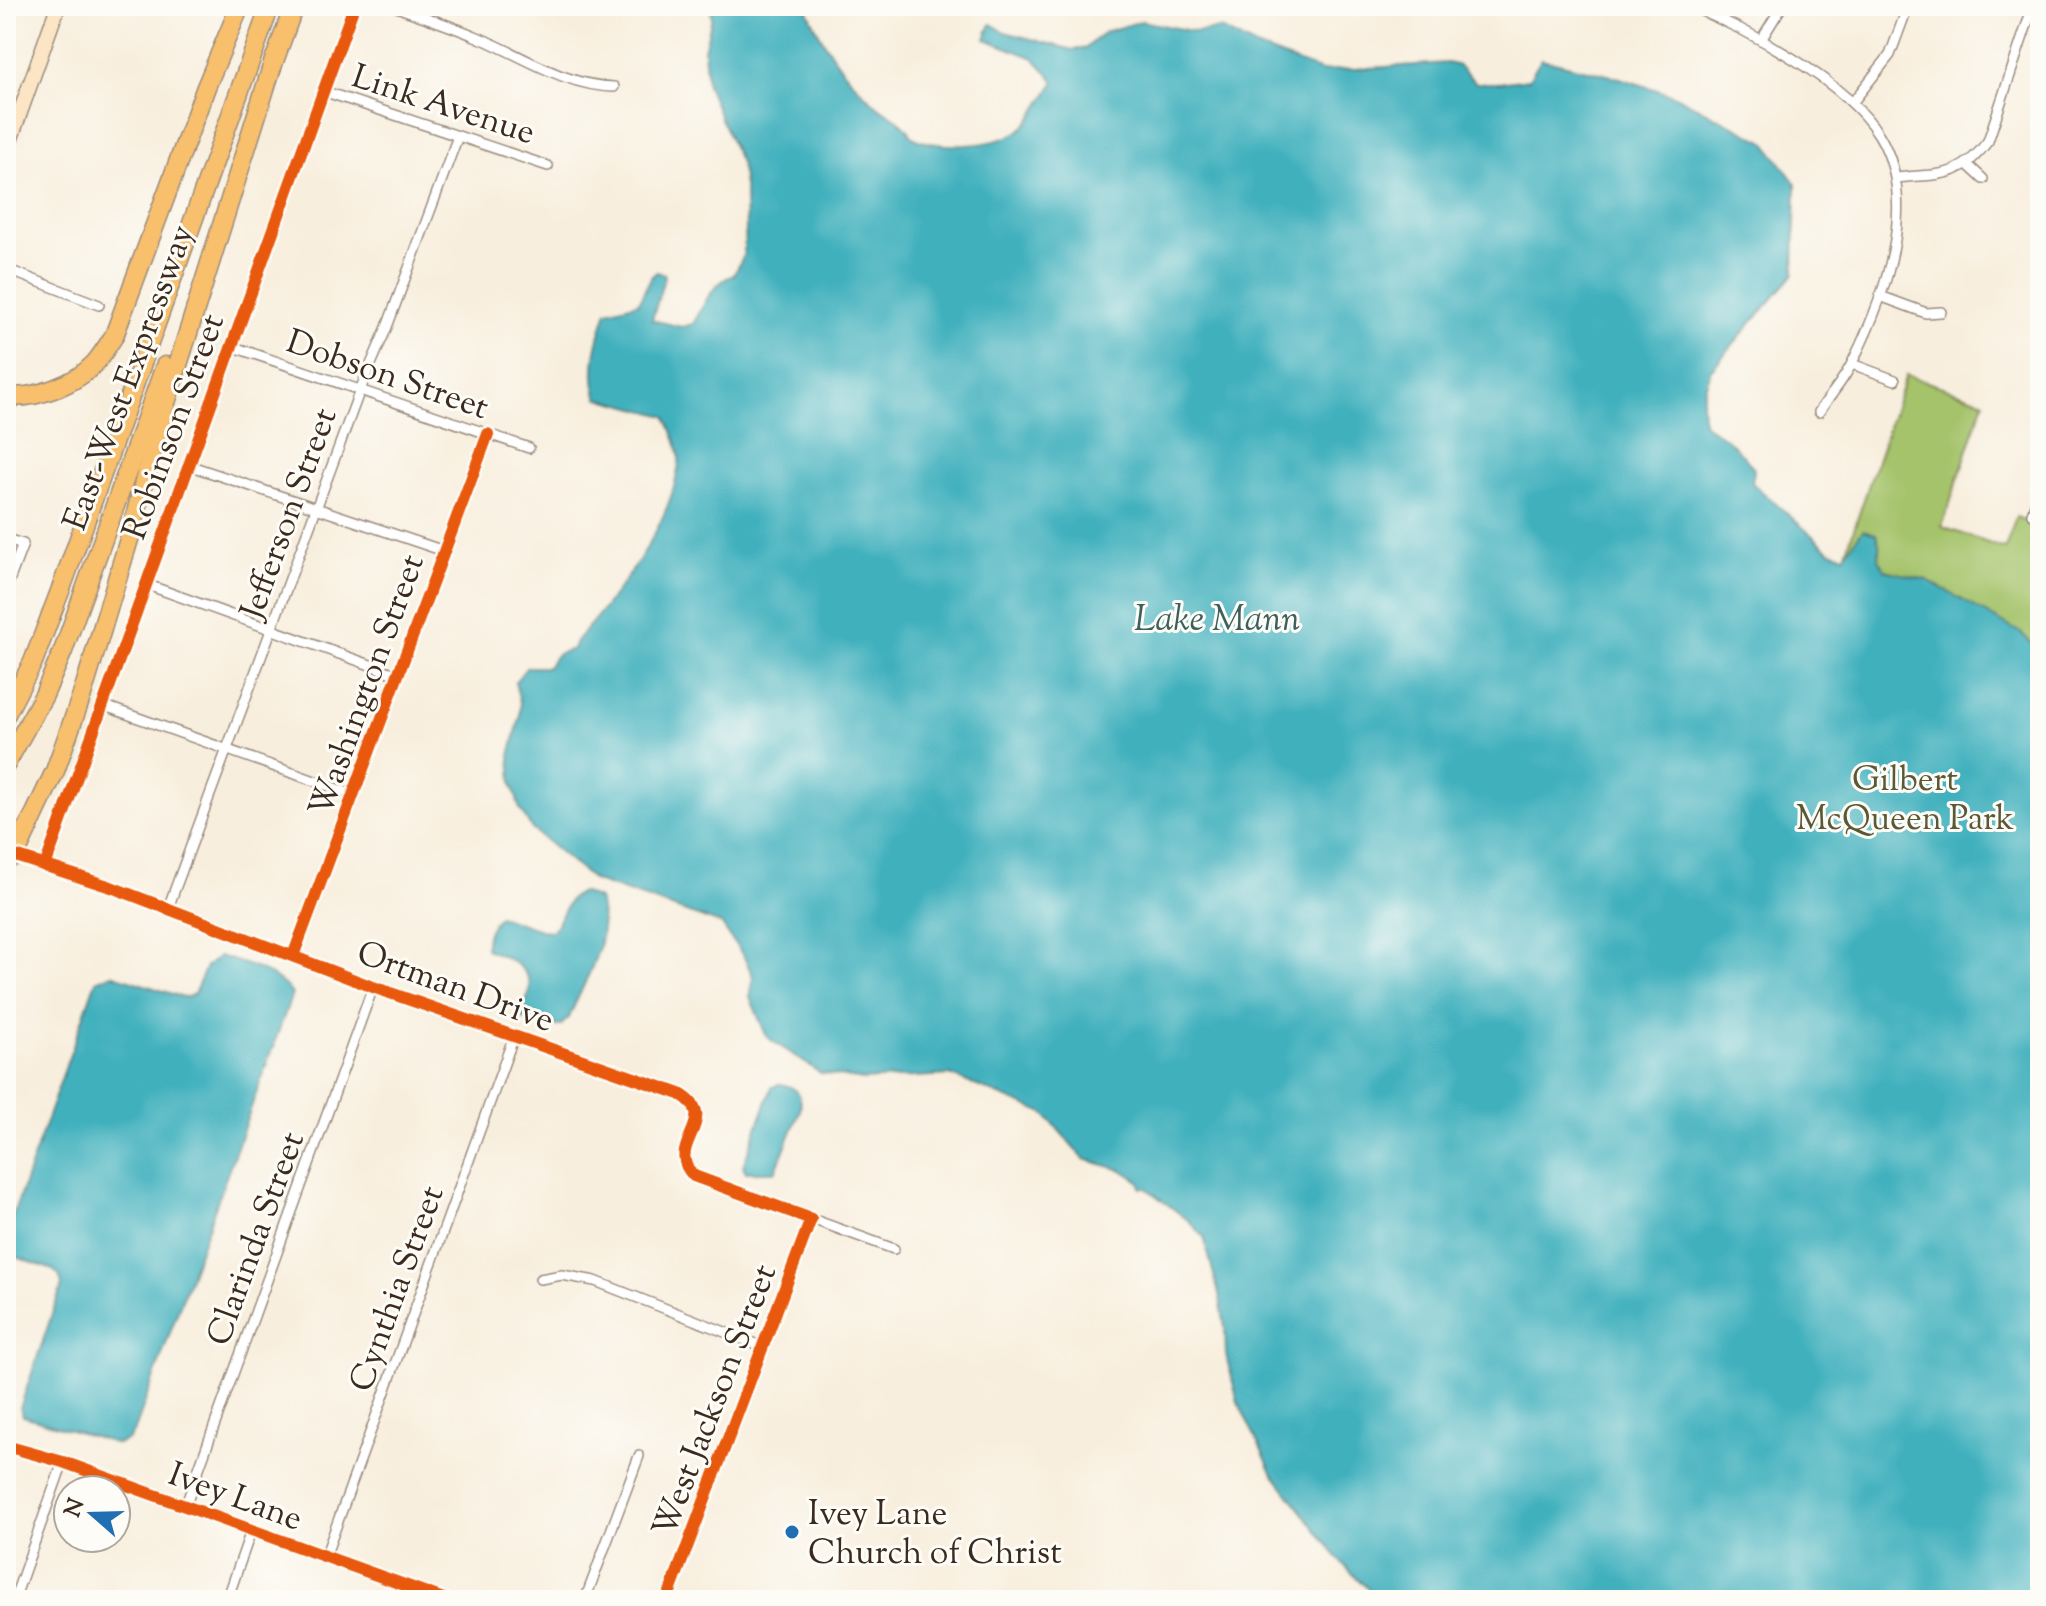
<svg xmlns="http://www.w3.org/2000/svg" width="2046" height="1606" viewBox="0 0 2046 1606" font-family="'Sorts Mill Goudy',serif">
<style>
.green{fill:#a5c36a;stroke:#707644;stroke-width:2}
.water{fill:#41b0bd;stroke:#3e6d6e;stroke-width:2}
.lines{fill:none;stroke-linecap:round;stroke-linejoin:round}
.minor-casing{stroke:#9a8c7e;stroke-width:12}
.tertiary-casing{stroke:#9a8c7e;stroke-width:15}
.secondary-casing{stroke:#9a8c7e;stroke-width:17}
.motorway-casing{stroke:#9a8c7e;stroke-width:21}
.minor{stroke:#fff;stroke-width:9}
.tertiary{stroke:#fff;stroke-width:12}
.secondary{stroke:#fce5c4;stroke-width:14}
.motorway{stroke:#f8bf6c;stroke-width:18}
.cycleway-casing{stroke:#fdfcf7;stroke-width:17}
.cycleway{stroke:#e8590c;stroke-width:12}
.poi-dot{fill:#1f6fb2;stroke:#fdfcf7;stroke-width:3}
.labels{text-anchor:middle;stroke-width:6;stroke-linejoin:round;paint-order:stroke}
.street-label{font-size:34px;fill:#3b2a1e;stroke:#fdfcf7}
.park-label{font-size:34px;fill:#5b5835;stroke:#fdfcf7}
.poi-label{font-size:34px;fill:#3b2a1e;stroke:#fdfcf7;text-anchor:start}
.water-label{font-size:36px;font-style:italic;fill:#3d605e;stroke:#fdfcf7}
</style>
<rect width="100%" height="100%" fill="#fdfcf7"/>
<filter id="ink" filterUnits="userSpaceOnUse"><feTurbulence type="fractalNoise" baseFrequency=".0125" numOctaves="2"/><feDisplacementMap in="SourceGraphic" scale="16" xChannelSelector="R" yChannelSelector="G"/><feConvolveMatrix kernelMatrix="1 2 1 2 8 2 1 2 1" color-interpolation-filters="sRGB"/></filter>
<filter id="wash" filterUnits="userSpaceOnUse"><feTurbulence type="fractalNoise" baseFrequency=".006" numOctaves="4" result="noise"/><feDisplacementMap in="SourceGraphic" scale="32" xChannelSelector="R" yChannelSelector="G"/><feGaussianBlur stdDeviation="1.8" result="paint"/><feColorMatrix in="noise" values="0 0 0 0 0 0 0 0 0 0 0 0 0 0 0 0 0 1.4 0 .05"/><feComposite in="paint" operator="in"/></filter>
<g filter="url(#wash)">
<rect width="100%" height="100%" fill="#f8eedd"/>
<path class="green" d="M1906 375 1984 401 1942 527 2005 549 2016 517 2040 526V870L1736 878Z"/>
<g class="water">
<path d="M710 6H806C821 43 845 77 875 104 888 116 905 120 912 137 937 150 993 147 1017 132 1033 121 1044 97 1055 81L1034 58 985 39 991 24 1005 32 1073 50 1086 48 1105 32 1142 21 1196 32 1221 29 1256 47 1321 71 1448 63 1459 66 1476 83H1498L1529 79 1541 59 1620 78 1673 95 1765 142 1796 184 1794 274 1710 371 1702 400 1703 423C1725 436 1739 449 1754 469L1752 483 1830 551 1844 555 1863 530 1876 534 1880 547 1878 559 1885 570 1927 580 2021 633 2040 651V1600H1379L1341 1562 1273 1474 1238 1402 1226 1355 1225 1328 1220 1298 1204 1237 1188 1220 1146 1188H1141L1140 1182 1122 1170 1084 1159 1044 1113 950 1075 863 1080 820 1073 767 1037 750 997 753 976 744 957 721 924 593 880 532 829 520 809 512 783 510 755 520 717V703L515 682 527 667H547L557 654 573 649 576 641C617 595 671 527 679 463 681 448 671 430 666 416L598 398C588 371 598 338 607 311L638 303 652 276 657 272 665 275 652 320 682 327 693 324C705 304 711 283 734 275L743 257 746 229 745 193 741 165 707 86 704 50 712 17Z"/>
<path d="M581 892 598 899C613 941 584 980 569 1018L560 1026 542 1025 519 1017C520 1010 524 1006 527 999 539 970 508 958 486 949 485 934 490 926 499 916L540 930 553 931 571 898Z"/>
<path d="M219 956C243 964 277 971 292 994L136 1427 128 1440 117 1444 23 1416 20 1408 62 1285 59 1275 53 1270 8 1254 6 1235 96 981 111 974 185 998 194 994 206 967Z"/>
<path d="M780 1084C796 1086 803 1095 800 1111L775 1172H746L743 1166 772 1087Z"/>
</g>
</g>
<g filter="url(#ink)">
<g class="lines">
<defs>
<g id="minor">
<path d="M394 6C421 16 449 25 475 36 520 54 564 86 614 87"/>
<path d="M1690 6C1748 30 1845 80 1879 135 1920 203 1885 296 1853 361 1845 379 1830 395 1819 412"/>
<path d="M1761 40 1782 6"/>
<path d="M323 91 548 166"/>
<path d="M1852 103 1890 55 1908 6"/>
<path d="M1968 165 1983 179"/>
<path d="M1897 178C1941 173 1959 180 1988 141L2033 6"/>
<path d="M6 269 99 305"/>
<path d="M1880 296 1926 313 1941 312"/>
<path d="M231 346 529 448"/>
<path d="M1852 364 1895 380"/>
<path d="M188 465 444 551"/>
<path d="M2040 488 2032 514 2040 516"/>
<path d="M6 539 23 544 6 589"/>
<path d="M145 584 398 675"/>
<path d="M102 705 354 795"/>
<path d="M45 866 168 908 373 987 680 1094C724 1119 662 1146 694 1176L894 1249"/>
<path d="M168 908 360 390 387 327 458 136"/>
<path d="M293 956 488 434"/>
<path d="M540 1279 562 1275 595 1281 763 1347"/>
<path d="M185 1507 373 987"/>
<path d="M325 1557 514 1036"/>
<path d="M14 1600 63 1462"/>
<path d="M227 1600 251 1531"/>
<path d="M585 1600 639 1456"/>
<path d="M667 1600 811 1219"/>
</g>
<g id="tertiary">
<path d="M15 856 45 866 354 6"/>
<path d="M6 1446 63 1462 446 1600"/>
</g>
<path id="secondary" d="M6 152 58 6"/>
<g id="motorway">
<path d="M272 67 294 6"/>
<path d="M6 396C34 400 76 384 95 363 102 355 108 345 114 336L206 87 240 6"/>
<path d="M6 714 33 662 62 586 270 6"/>
<path d="M6 764 44 695 63 651 165 366"/>
<path d="M15 856 55 771 83 692 130 536 158 428 275 57"/>
</g>
</defs>
<use href="#minor" class="minor-casing"/>
<use href="#tertiary" class="tertiary-casing"/>
<use href="#secondary" class="secondary-casing"/>
<use href="#motorway" class="motorway-casing"/>
<use href="#minor" class="minor"/>
<use href="#tertiary" class="tertiary"/>
<use href="#secondary" class="secondary"/>
<use href="#motorway" class="motorway"/>
<defs>
<g id="cycleway">
<path d="M6 853 111 887 373 987 680 1094C724 1119 662 1146 694 1176L811 1219 667 1600"/>
<path d="M45 866 354 6"/>
<path d="M293 956 488 434"/>
<path d="M6 1446 63 1462 446 1600"/>
</g>
</defs>
<use href="#cycleway" class="cycleway-casing"/>
<use href="#cycleway" class="cycleway"/>
</g>
</g>
<circle class="poi-dot" cx="792" cy="1532" r="8"/>
<g class="labels">
<g class="street-label">
<text transform="translate(444 103) rotate(18)" y="12">Link Avenue</text>
<text transform="translate(388 373) rotate(19)" y="12">Dobson Street</text>
<text transform="translate(127 377) rotate(-70)" y="12">East-West Expressway</text>
<text transform="translate(172 426) rotate(-70)" y="12">Robinson Street</text>
<text transform="translate(287 513) rotate(-70)" y="12">Jefferson Street</text>
<text transform="translate(365 685) rotate(-70)" y="12">Washington Street</text>
<text transform="translate(456 985) rotate(20)" y="12">Ortman Drive</text>
<text transform="translate(254 1238) rotate(-70)" y="12">Clarinda Street</text>
<text transform="translate(395 1288) rotate(-70)" y="12">Cynthia Street</text>
<text transform="translate(713 1400) rotate(-69)" y="12">West Jackson Street</text>
<text transform="translate(236 1495) rotate(20)" y="12">Ivey Lane</text>
</g>
<g class="park-label">
<text x="1905" y="790">Gilbert<tspan x="1905" dy="39">McQueen Park</tspan></text>
</g>
<g class="poi-label">
<text x="808" y="1524">Ivey Lane<tspan x="808" dy="39">Church of Christ</tspan></text>
</g>
<g class="water-label">
<text x="1217" y="630">Lake Mann</text>
</g>
</g>
<rect width="2046" height="1606" fill="none" stroke="#fdfcf7" stroke-width="32"/>
<g transform="translate(92 1514) rotate(290)"><circle r="38" fill="#fdfcf7" stroke="#afa8a0" stroke-width="2"/>
<path d="M0-6L14 30L0 20L-14 30Z" fill="#1f6fb2"/>
<text y="-12" font-size="22" font-weight="bold" text-anchor="middle" fill="#3b2a1e">N</text>
</g>
</svg>
